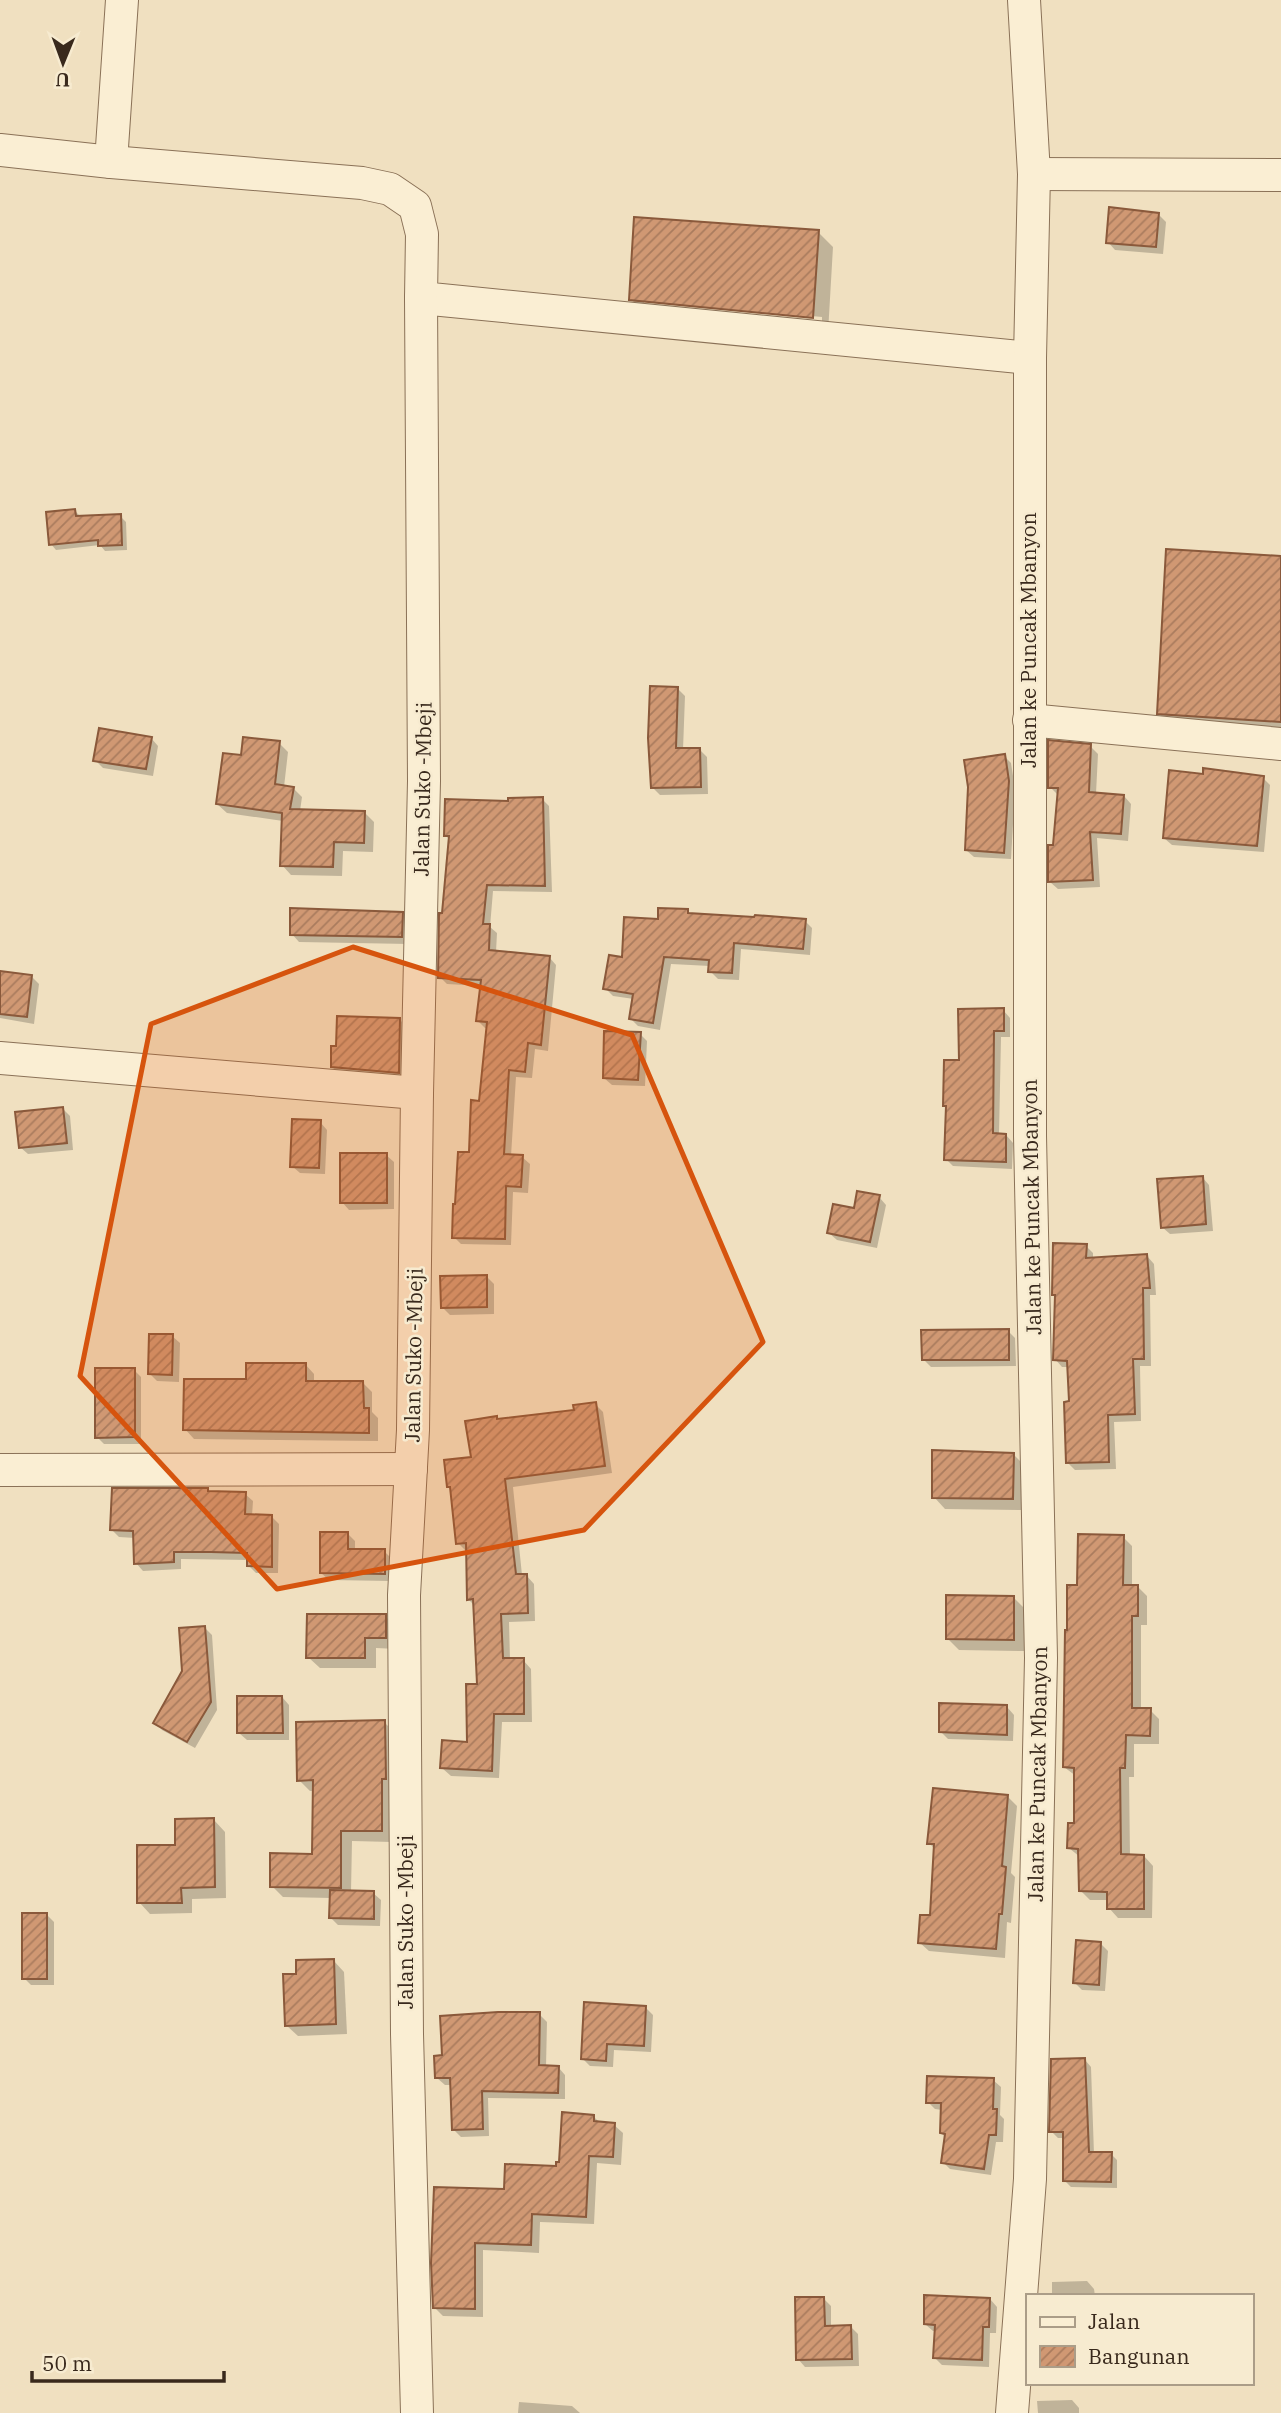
<svg xmlns="http://www.w3.org/2000/svg" width="1281" height="2413" viewBox="0 0 1281 2413" font-family="'IBM Plex Serif',serif">
<style>
.shadow{fill:#0003;fill-rule:evenodd}
.building{fill:url(#building-hatch);stroke:#8a593b;stroke-width:2}
.lines{fill:none;stroke-linecap:round;stroke-linejoin:round}
.street-casing{stroke:#8a7157;stroke-width:34}
.street{stroke:#faeed3;stroke-width:32}
.marked{fill:#d6540e;fill-opacity:0.2;stroke:#d6540e;stroke-width:5;stroke-linejoin:round}
.labels{text-anchor:middle;stroke-width:5;stroke-linejoin:round;paint-order:stroke}
.street-label{font-size:21px;fill:#39291c;stroke:#f7ebd0}
</style>
<defs>
<pattern id="building-hatch" width="6" height="6" patternUnits="userSpaceOnUse" patternTransform="scale(1.75)"><rect width="6" height="6" fill="#d09873"/><path d="M-1 1l2-2M0 6l6-6M5 7l2-2" fill="none" stroke="#aa7c5e"/></pattern>
</defs>
<rect width="100%" height="100%" fill="#f0e0c0"/>
<g class="shadow">
<path d="M1158 214 1166 222 1163 254 1115 250 1108 242Z"/>
<path d="M818 232 833 247 828 333 646 315 631 299ZM644 300 822 317V321L644 303Z"/>
<path d="M75 511 80 516H120L126 522 127 550 105 551 100 545 56 550 51 544Z"/>
<path d="M1281 558V735L1174 728 1158 713Z"/>
<path d="M678 689 685 696 683 750H700L707 757 708 794 660 795 652 787Z"/>
<path d="M151 738 158 746 153 776 103 768 95 760Z"/>
<path d="M279 743 288 752 284 787 293 788 302 797 300 811 365 813 374 822 373 852 343 851 342 876 291 875 282 865 283 821 227 813 217 804 242 757Z"/>
<path d="M1090 746 1098 754 1096 794 1124 796 1131 804 1128 841 1097 838 1100 887 1058 889 1050 882 1058 795 1050 787Z"/>
<path d="M1004 756 1011 763 1015 789 1011 859 974 857 966 850Z"/>
<path d="M1263 778 1270 785 1264 852 1172 845 1164 838Z"/>
<path d="M542 799 549 806 552 892 493 891 490 927 497 933 496 952 549 957 556 965 548 1051 535 1049 532 1078 516 1077 511 1156 522 1157 530 1164 528 1193 513 1192 511 1245 461 1244 454 1237 480 1102 488 1028H485L477 1020 482 986 447 984 440 977 450 840 445 835 510 803Z"/>
<path d="M688 911 692 915 805 921 812 928 810 955 741 949 739 980 718 979 710 971V966L671 964 660 1030 638 1026 631 1019 634 999 613 996 605 988 623 959 660 921Z"/>
<path d="M402 914 409 921V944L299 942 292 934Z"/>
<path d="M0 973 31 976 39 984 34 1024 0 1018Z"/>
<path d="M1003 1010 1010 1018V1037H1001L999 1135H1006L1013 1143 1012 1169 953 1166 946 1159 947 1108 945 1106 961 1062Z"/>
<path d="M400 1020 407 1027 406 1079 340 1074 332 1067Z"/>
<path d="M640 1034 647 1041 645 1086 612 1085 604 1078Z"/>
<path d="M62 1108 70 1116 73 1150 28 1154 20 1147Z"/>
<path d="M320 1122 327 1130 325 1174 300 1173 292 1166Z"/>
<path d="M386 1155 394 1162V1209L349 1210 342 1202Z"/>
<path d="M1202 1177 1209 1185 1213 1231 1170 1234 1162 1227Z"/>
<path d="M879 1197 886 1205 877 1248 837 1240 829 1233 855 1210Z"/>
<path d="M1086 1246 1093 1253V1260L1147 1256 1154 1264 1156 1295H1150L1151 1366H1140L1141 1421 1114 1422 1116 1469 1075 1470 1068 1463 1071 1403 1069 1367H1062L1055 1359 1057 1298 1054 1294Z"/>
<path d="M486 1276 494 1284V1314L450 1315 443 1308Z"/>
<path d="M1008 1331 1015 1338 1016 1366 931 1367 924 1360Z"/>
<path d="M172 1336 180 1343 179 1382 157 1381 150 1374Z"/>
<path d="M305 1364 314 1374V1383L362 1382 372 1392V1412L378 1418V1441L194 1439 185 1429 247 1380Z"/>
<path d="M134 1370 141 1377V1444H104L97 1437Z"/>
<path d="M595 1404 603 1412 612 1473 513 1487 522 1575H526L534 1584 535 1621 509 1622 510 1660H523L531 1669 532 1722H502L499 1778 451 1776 442 1768 468 1743 478 1686 475 1606 468 1599 466 1551 458 1543 452 1490 448 1487 473 1459 496 1418 499 1421 576 1412Z"/>
<path d="M1014 1455 1025 1466 1024 1510 945 1509 934 1497Z"/>
<path d="M208 1490 210 1492 245 1494 253 1501 252 1516 272 1517 279 1524 278 1573H256L248 1565 249 1560 181 1559V1569L143 1571 136 1563 135 1538 119 1537 112 1530Z"/>
<path d="M348 1534 355 1541V1551H384L391 1558V1581L329 1580 321 1573Z"/>
<path d="M1123 1537 1132 1546V1587H1138L1147 1596V1625H1141V1709L1150 1710 1159 1719V1744H1134V1777H1129L1130 1856H1144L1153 1866 1152 1918H1118L1109 1908V1900H1090L1080 1890V1857L1069 1848 1076 1825V1776L1064 1767 1079 1587Z"/>
<path d="M1014 1598 1025 1609 1024 1651 959 1650 947 1638Z"/>
<path d="M385 1616 396 1627 397 1649 376 1648V1668H320L308 1657Z"/>
<path d="M205 1628 212 1635 217 1710 195 1748 162 1730 155 1722 184 1672Z"/>
<path d="M282 1697 289 1705V1740H247L239 1733Z"/>
<path d="M1007 1707 1014 1715 1013 1741 948 1739 940 1731Z"/>
<path d="M384 1722 395 1733 392 1842 352 1841 351 1892 373 1893 381 1900 380 1926 338 1925 331 1918V1898L283 1897 272 1886 314 1856V1791H310L299 1780Z"/>
<path d="M1008 1797 1017 1806 1011 1873 1015 1877 1011 1923 1007 1922 1005 1958 929 1951 919 1942 932 1917 936 1850 929 1843Z"/>
<path d="M214 1820 225 1832 226 1898 192 1899V1913L150 1914 139 1902 177 1847Z"/>
<path d="M46 1914 54 1922V1985H31L24 1978Z"/>
<path d="M1100 1943 1108 1951 1105 1991 1082 1990 1075 1983Z"/>
<path d="M333 1960 344 1972 347 2034 298 2036 286 2025 298 1975Z"/>
<path d="M646 2008 653 2015 651 2052 614 2050 613 2067 590 2066 583 2059Z"/>
<path d="M539 2014 547 2022 546 2067H558L565 2075V2099L488 2098 489 2136 461 2137 454 2130 452 2085H445L437 2078Z"/>
<path d="M1085 2060 1091 2067 1094 2154H1111L1117 2160V2188L1071 2187 1064 2180 1065 2138H1058L1051 2131Z"/>
<path d="M993 2080 1001 2087 1000 2115 1004 2119 1003 2142H996L991 2175 950 2169 943 2162 947 2138 941 2133 942 2110 935 2109 928 2102Z"/>
<path d="M593 2116 601 2124 614 2125 623 2133 621 2165 597 2163 594 2224 540 2222 539 2253 483 2250V2317L443 2316 434 2307 506 2190 557 2168Z"/>
<path d="M1087 2281 1094 2289 1095 2296H1052V2282Z"/>
<path d="M824 2299 831 2306V2327H851L858 2334 859 2366 805 2367 798 2359Z"/>
<path d="M990 2299 997 2307 996 2333H990L989 2367 942 2365 935 2358 936 2331H933L925 2324Z"/>
<path d="M1072 2400 1079 2408V2413H1038L1037 2401Z"/>
<path d="M519 2402 572 2406 580 2413H518Z"/>
</g>
<g class="building">
<path d="M1109 207 1159 213 1156 247 1106 243Z"/>
<path d="M634 217 819 230 813 318 629 300Z"/>
<path d="M75 509 76 516 121 514 122 545 98 546V540L49 545 46 512Z"/>
<path d="M1166 549 1281 556V722L1157 714Z"/>
<path d="M650 686 678 687 676 748H700L701 787 651 788 648 738Z"/>
<path d="M99 728 152 737 146 769 93 761Z"/>
<path d="M243 737 280 741 275 784 294 787 290 809 365 811 364 843 334 842 333 867 280 866 282 813 216 804 223 753 241 755Z"/>
<path d="M1048 740 1091 744 1089 792 1124 795 1121 834 1090 832 1093 880 1048 882V845H1053L1058 788H1048Z"/>
<path d="M1005 754 1009 781 1004 853 965 850 968 787 964 760Z"/>
<path d="M1203 768 1264 776 1257 846 1163 838 1169 770 1203 774Z"/>
<path d="M543 797 545 886 487 885 483 924H490L489 950 550 956 541 1045 528 1043 525 1072 509 1070 504 1154 523 1155 521 1187 506 1186 505 1239 452 1238 453 1204H455L458 1152H469L471 1100 479 1101 487 1022 476 1021 481 980 438 978 439 913H442L449 836H444L445 799 508 801V798Z"/>
<path d="M290 908 403 912 402 937 290 935Z"/>
<path d="M658 908 688 909V913L754 917 755 915 806 919 803 949 734 943 732 973 708 972 709 960 664 957 653 1023 629 1019 633 994 603 989 609 955 622 957 624 917 658 919Z"/>
<path d="M0 971 32 975 27 1017 0 1014Z"/>
<path d="M1004 1008V1031H994L993 1133 1006 1134V1162L944 1160 946 1106H943L944 1060H959L958 1009Z"/>
<path d="M337 1016 400 1018 399 1073 331 1067V1046H336Z"/>
<path d="M604 1031 641 1032 638 1080 603 1078Z"/>
<path d="M63 1107 67 1143 19 1148 15 1112Z"/>
<path d="M292 1119 321 1120 319 1168 290 1167Z"/>
<rect x="340" y="1153" width="47" height="50"/>
<path d="M1203 1176 1206 1224 1161 1228 1157 1179Z"/>
<path d="M857 1191 880 1195 870 1242 827 1233 833 1204 854 1208Z"/>
<path d="M1053 1243 1087 1244 1086 1258 1147 1254 1150 1288H1143L1144 1359H1133L1135 1414 1108 1415 1109 1462 1066 1463 1064 1402 1069 1401 1067 1361 1053 1360 1055 1295H1052Z"/>
<path d="M487 1275V1307L441 1308 440 1276Z"/>
<path d="M1009 1329V1360H922L921 1330Z"/>
<path d="M149 1334H173L172 1375 148 1374Z"/>
<path d="M246 1363H306V1381H363L364 1408H369V1433L183 1430 184 1379H246Z"/>
<path d="M95 1368H135V1437L95 1438Z"/>
<path d="M596 1402 605 1466 505 1479 516 1574H527L528 1613 501 1614 503 1658H524V1714H494L492 1771 440 1768 442 1740 467 1742 466 1684H477L473 1599 467 1600 466 1543 456 1544 450 1487H447L444 1460 471 1457 465 1421 497 1416V1419L574 1410 573 1405Z"/>
<path d="M932 1450 1014 1453 1013 1499 932 1498Z"/>
<path d="M112 1488H208V1491L246 1492 245 1514 272 1515V1567L247 1566V1553L211 1552H174V1562L134 1564 133 1531 110 1530Z"/>
<path d="M320 1532H348V1549H385V1574L320 1573Z"/>
<path d="M1078 1534 1124 1535 1123 1585H1138V1616H1132V1708H1151L1150 1736 1126 1735 1125 1768H1120L1121 1854 1144 1855V1909H1107V1892L1079 1891 1078 1849 1067 1848 1068 1823H1074V1768L1063 1767 1065 1630H1067V1585H1077Z"/>
<path d="M946 1595 1014 1596V1640L946 1639Z"/>
<path d="M307 1614H386V1638H365V1658H306Z"/>
<path d="M205 1626 211 1702 187 1742 153 1723 182 1671 179 1628Z"/>
<path d="M237 1696H282L283 1733H237Z"/>
<path d="M939 1703 1007 1705V1735L939 1732Z"/>
<path d="M385 1720 386 1779H382V1831H341V1888L270 1887V1853L312 1854 313 1780 297 1781 296 1722Z"/>
<path d="M933 1788 1008 1795 1002 1866 1006 1867 1002 1914H999L996 1949 918 1943 920 1915H930L934 1844H927Z"/>
<path d="M214 1818 215 1887 181 1888 182 1903H137V1845H175V1819Z"/>
<path d="M330 1890 374 1891V1919L329 1918Z"/>
<rect x="22" y="1913" width="25" height="66"/>
<path d="M1076 1940 1101 1942 1099 1985 1073 1983Z"/>
<path d="M334 1959 336 2024 285 2026 283 1974H296V1960Z"/>
<path d="M584 2002 646 2006 644 2046 607 2044 606 2061 581 2059Z"/>
<path d="M498 2012H540L539 2065 559 2066 558 2093 482 2091 483 2129 452 2130 450 2078H435L434 2056 442 2055 440 2016Z"/>
<path d="M1085 2058 1089 2152H1112L1111 2182 1063 2181V2132H1049L1051 2059Z"/>
<path d="M927 2076 994 2078 993 2109H997L996 2135H989L984 2169 941 2163 945 2134 940 2133 941 2103H926Z"/>
<path d="M562 2112 594 2115V2121L615 2123 613 2157 589 2156 586 2217 532 2214 531 2245 475 2243V2309L433 2308 431 2263 434 2187 504 2189 505 2164 556 2166V2162H559Z"/>
<path d="M924 2295 990 2298 989 2327H983L982 2360 933 2358 935 2325 924 2324Z"/>
<path d="M795 2297H824L825 2326 851 2325 852 2359 796 2360Z"/>
</g>
<g class="lines">
<defs>
<g id="street">
<path d="M0 150 111 162 362 183 390 189 415 206 422 234 421 298 1030 358"/>
<path d="M111 162 122 0"/>
<path d="M1034 174 1281 175"/>
<path d="M1029 720 1281 744"/>
<path d="M0 1058 417 1093"/>
<path d="M0 1470 411 1469"/>
<path d="M417 2413 407 2034 404 1595 413 1430 417 1093 424 781 421 298"/>
<path d="M1012 2413 1030 2179 1041 1658 1030 1136V358L1034 174 1024 0"/>
</g>
</defs>
<use href="#street" class="street-casing"/>
<use href="#street" class="street"/>
</g>
<path class="marked" d="M353 947 632 1035 763 1342 584 1530 277 1589 80 1376 151 1024Z"/>
<g class="labels">
<g class="street-label">
<text transform="translate(1029 640) rotate(-90)" y="7">Jalan ke Puncak Mbanyon</text>
<text transform="translate(423 789) rotate(-89)" y="7">Jalan Suko -Mbeji</text>
<text transform="translate(1032 1207) rotate(-91)" y="7">Jalan ke Puncak Mbanyon</text>
<text transform="translate(414 1355) rotate(-89)" y="7">Jalan Suko -Mbeji</text>
<text transform="translate(1038 1774) rotate(-89)" y="7">Jalan ke Puncak Mbanyon</text>
<text transform="translate(406 1922) rotate(-90)" y="7">Jalan Suko -Mbeji</text>
</g>
</g>
<rect x="1026" y="2294" width="228" height="91" fill="#f7ebd0" stroke="#ab9d88" stroke-width="2"/>
<rect x="1040" y="2317" width="35" height="10" fill="#faeed3" stroke="#ab9d88" stroke-width="2"/>
<text x="1088" y="2329" font-size="21" fill="#39291c">Jalan</text>
<rect x="1040" y="2346" width="35" height="21" fill="url(#building-hatch)" stroke="#ab9d88" stroke-width="2"/>
<text x="1088" y="2364" font-size="21" fill="#39291c">Bangunan</text>
<g transform="translate(63 63) rotate(181)" stroke="#f7ebd0" stroke-width="5" paint-order="stroke">
<path d="M0-5L12 26L0 18L-12 26Z" fill="#39291c"/>
<text y="-10" font-size="19" font-weight="bold" text-anchor="middle" fill="#39291c">U</text>
</g>
<path d="M32 2371v10h192v-10" fill="none" stroke="#39291c" stroke-width="3.5"/>
<text x="42" y="2371" font-size="21" fill="#39291c" stroke="#f7ebd0" stroke-width="5" paint-order="stroke">50 m</text>
</svg>
